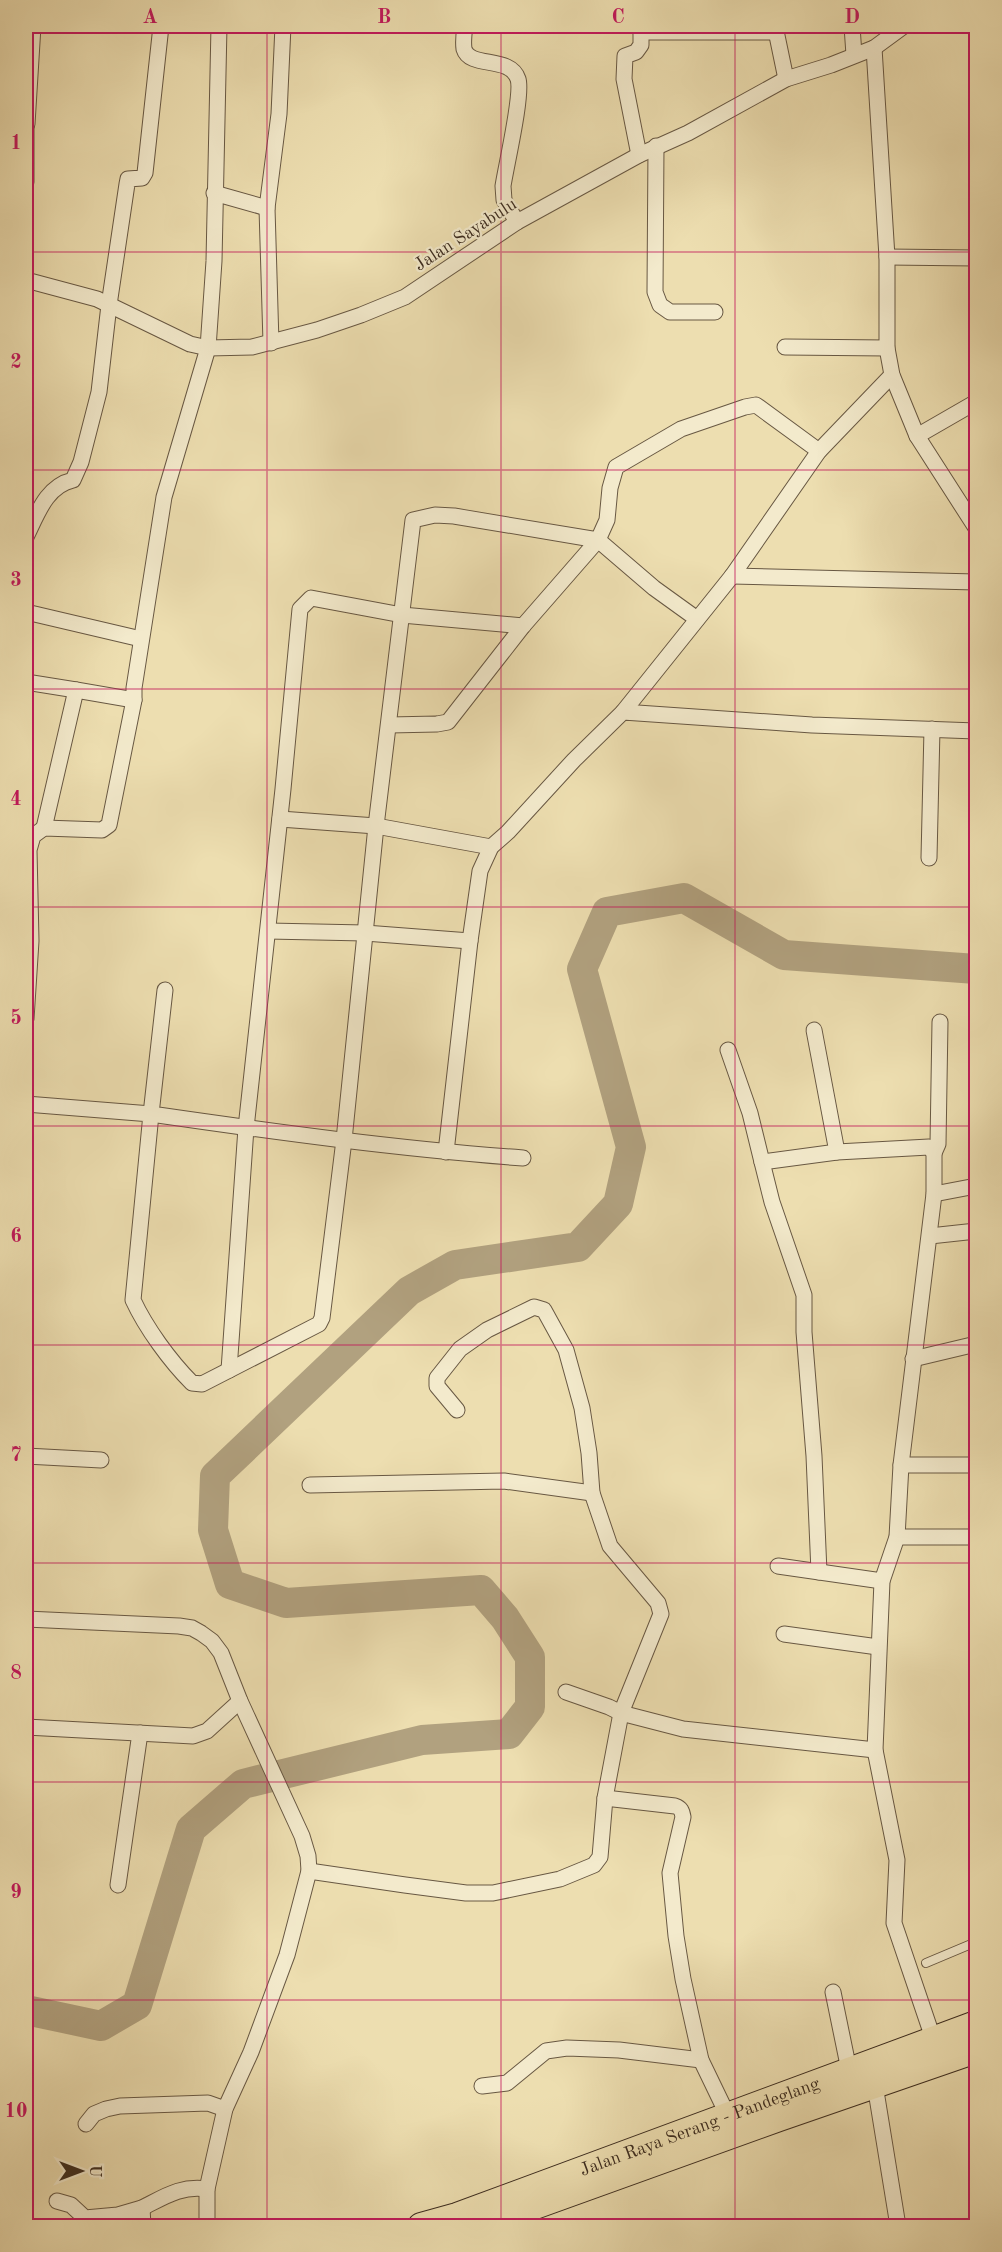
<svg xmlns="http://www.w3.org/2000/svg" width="1002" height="2252" viewBox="0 0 1002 2252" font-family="'Old Standard TT',serif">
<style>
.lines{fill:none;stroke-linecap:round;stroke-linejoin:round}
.river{stroke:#b1a17f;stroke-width:30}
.service-casing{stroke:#685843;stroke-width:10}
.minor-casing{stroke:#685843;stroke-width:17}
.trunk-casing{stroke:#3c2c1f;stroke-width:28}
.service{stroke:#f3eacc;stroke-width:8}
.minor{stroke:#f3eacc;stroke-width:15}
.trunk{stroke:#eddeb0;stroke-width:26}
.grid{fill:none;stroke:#c2185b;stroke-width:1.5;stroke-opacity:0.55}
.labels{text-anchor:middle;stroke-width:4.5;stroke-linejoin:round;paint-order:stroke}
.street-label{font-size:18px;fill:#3c2c1f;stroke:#f3eacc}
.neatline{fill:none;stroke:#c2185b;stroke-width:2}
.grid-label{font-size:20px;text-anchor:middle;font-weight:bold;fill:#c2185b}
</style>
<rect width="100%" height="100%" fill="#eddeb0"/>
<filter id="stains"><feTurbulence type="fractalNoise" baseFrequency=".00333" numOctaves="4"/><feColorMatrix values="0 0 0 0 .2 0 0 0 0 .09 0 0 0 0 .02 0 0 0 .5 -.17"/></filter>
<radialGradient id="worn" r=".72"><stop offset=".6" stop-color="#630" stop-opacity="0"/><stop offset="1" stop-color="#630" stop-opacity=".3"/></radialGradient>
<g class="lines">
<path class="river" d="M26 2010 101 2026 137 2005 191 1829 243 1784 422 1740 509 1734 530 1707V1657L505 1618 481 1590 286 1603 230 1584 213 1530 215 1476 409 1291 455 1265 578 1247 618 1204 631 1147 582 969 607 912 684 898 784 955 976 969"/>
<defs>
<path id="service" d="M926 1963 976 1942"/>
<g id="minor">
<path d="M465 26C464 33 463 42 464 49 470 69 510 55 518 79 523 94 506 166 503 186L504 200 517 222"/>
<path d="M775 26 786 79"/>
<path d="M852 26 854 55"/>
<path d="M641 32H775"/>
<path d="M874 48 887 257V348L892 375 917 436 976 528"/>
<path d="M26 123V182"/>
<path d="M27 124 33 26"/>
<path d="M656 146 655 292 660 305 670 312H715"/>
<path d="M639 155 624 79 625 56 636 52 641 45V26"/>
<path d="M214 193 267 208"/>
<path d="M887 257 976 258"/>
<path d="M26 280 97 299 190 344 208 348 252 347 317 330 361 315 405 297 517 222 639 155 688 133 786 79 831 65 874 48 904 26"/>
<path d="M271 343 267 208 279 114 283 26"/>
<path d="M785 347 887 348"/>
<path d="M917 436 976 402"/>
<path d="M26 537C37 515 46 486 73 480L81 462 99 392 109 305 127 184 128 179 142 178 145 173 161 26"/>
<path d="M598 540 654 588 697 619"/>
<path d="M732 576 976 582"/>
<path d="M26 612 141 639"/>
<path d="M26 682 76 690"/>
<path d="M623 712 732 576 819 451 892 375"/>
<path d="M389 725 437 724 448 722 523 626 598 540 607 520 610 488 616 467 681 429 745 407 756 405 819 451"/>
<path d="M280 819 376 826 491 847"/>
<path d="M44 828 76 690 134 700"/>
<path d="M929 858 932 729"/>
<path d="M268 931 365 933 470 941"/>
<path d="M165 990 151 1114C275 1132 399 1149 523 1158"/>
<path d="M26 1019 31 941 29 850 33 836 44 828 102 830 109 825 134 700V688L164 497 208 348 214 261 219 26"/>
<path d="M814 1030 837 1152"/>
<path d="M728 1050 750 1113 762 1162"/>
<path d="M26 1104 151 1114 133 1300C146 1328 170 1361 192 1383L202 1384 319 1324 322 1318 344 1140 376 826 413 520 435 515 454 516 598 540"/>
<path d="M446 1152 470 941 480 871 491 847 508 832 574 760 623 712 812 725 976 731"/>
<path d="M934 1153 938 1144 940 1022"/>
<path d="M934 1194 976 1186"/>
<path d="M930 1236 976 1231"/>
<path d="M913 1359 976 1344"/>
<path d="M229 1370 246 1128 283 789 300 609 311 598 402 615 523 626"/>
<path d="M26 1456 101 1460"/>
<path d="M901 1465H976"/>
<path d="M310 1485 504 1481 592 1493"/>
<path d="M897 1537H976"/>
<path d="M778 1566 882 1581"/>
<path d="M819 1572 814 1456 804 1332V1295L772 1202 762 1162 837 1152 929 1147 934 1153V1194L901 1465 897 1537 882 1581 875 1750 897 1860 894 1923 934 2041"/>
<path d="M26 1619 179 1626 192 1628 201 1633 212 1641 221 1653 240 1701 302 1836 308 1856 309 1871 287 1955 251 2052 225 2109 207 2189V2226"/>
<path d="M784 1634 878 1647"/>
<path d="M566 1692 609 1707 621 1713 683 1729 875 1750"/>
<path d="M26 1727 193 1736 207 1731 240 1701"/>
<path d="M605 1798 675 1806C681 1808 682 1811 683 1817L670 1873 676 1936 683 1979 701 2060 728 2116"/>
<path d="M309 1871 405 1885 466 1893H493L560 1879 594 1865 600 1857 605 1798 621 1713 661 1614 658 1603 610 1546 592 1493 589 1453 582 1408 566 1350 544 1310 534 1307 487 1330 460 1349 437 1378V1386L457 1410"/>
<path d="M118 1885 140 1733"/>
<path d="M833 1992 849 2070"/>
<path d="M875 2085 898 2226"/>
<path d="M482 2086 507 2083 546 2051 567 2048 619 2050 701 2060"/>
<path d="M86 2124 94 2114 106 2109 120 2106 208 2103 225 2109"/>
<path d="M57 2201 71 2205 85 2218 118 2215 142 2208 143 2226"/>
<path d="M142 2208C164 2197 181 2185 207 2189"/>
</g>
<g id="trunk">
<path id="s1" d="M421 2226 457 2216 976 2024"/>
<path d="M479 2226 779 2118 976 2050"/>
</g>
</defs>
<use href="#service" class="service-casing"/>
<use href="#minor" class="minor-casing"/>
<use href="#trunk" class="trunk-casing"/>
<use href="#service" class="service"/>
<use href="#minor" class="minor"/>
<use href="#trunk" class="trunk"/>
</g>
<path class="grid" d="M267 26V2226M501 26V2226M735 26V2226M26 252H976M26 470H976M26 689H976M26 907H976M26 1126H976M26 1345H976M26 1563H976M26 1782H976M26 2000H976"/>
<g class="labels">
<g class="street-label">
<text transform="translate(465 234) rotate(-33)" y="6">Jalan Sayabulu</text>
<text dy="6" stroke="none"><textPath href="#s1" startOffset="296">Jalan Raya Serang - Pandeglang</textPath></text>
</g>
</g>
<rect width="1002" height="2252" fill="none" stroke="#eddeb0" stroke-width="66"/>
<g transform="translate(81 2171) rotate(90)" stroke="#f3eacc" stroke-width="4.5" paint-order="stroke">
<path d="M0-4.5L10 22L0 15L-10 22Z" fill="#3c2c1f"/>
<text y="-9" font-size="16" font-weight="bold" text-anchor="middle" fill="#3c2c1f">U</text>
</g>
<rect x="33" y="33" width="936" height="2186" class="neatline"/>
<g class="grid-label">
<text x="150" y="23">A</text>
<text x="384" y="23">B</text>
<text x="618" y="23">C</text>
<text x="852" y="23">D</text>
<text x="16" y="149">1</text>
<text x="16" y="368">2</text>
<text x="16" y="586">3</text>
<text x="16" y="805">4</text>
<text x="16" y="1024">5</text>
<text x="16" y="1242">6</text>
<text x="16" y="1461">7</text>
<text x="16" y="1679">8</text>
<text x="16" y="1898">9</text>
<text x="16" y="2117">10</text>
</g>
<rect width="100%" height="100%" filter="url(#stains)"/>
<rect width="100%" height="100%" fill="url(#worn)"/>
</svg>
